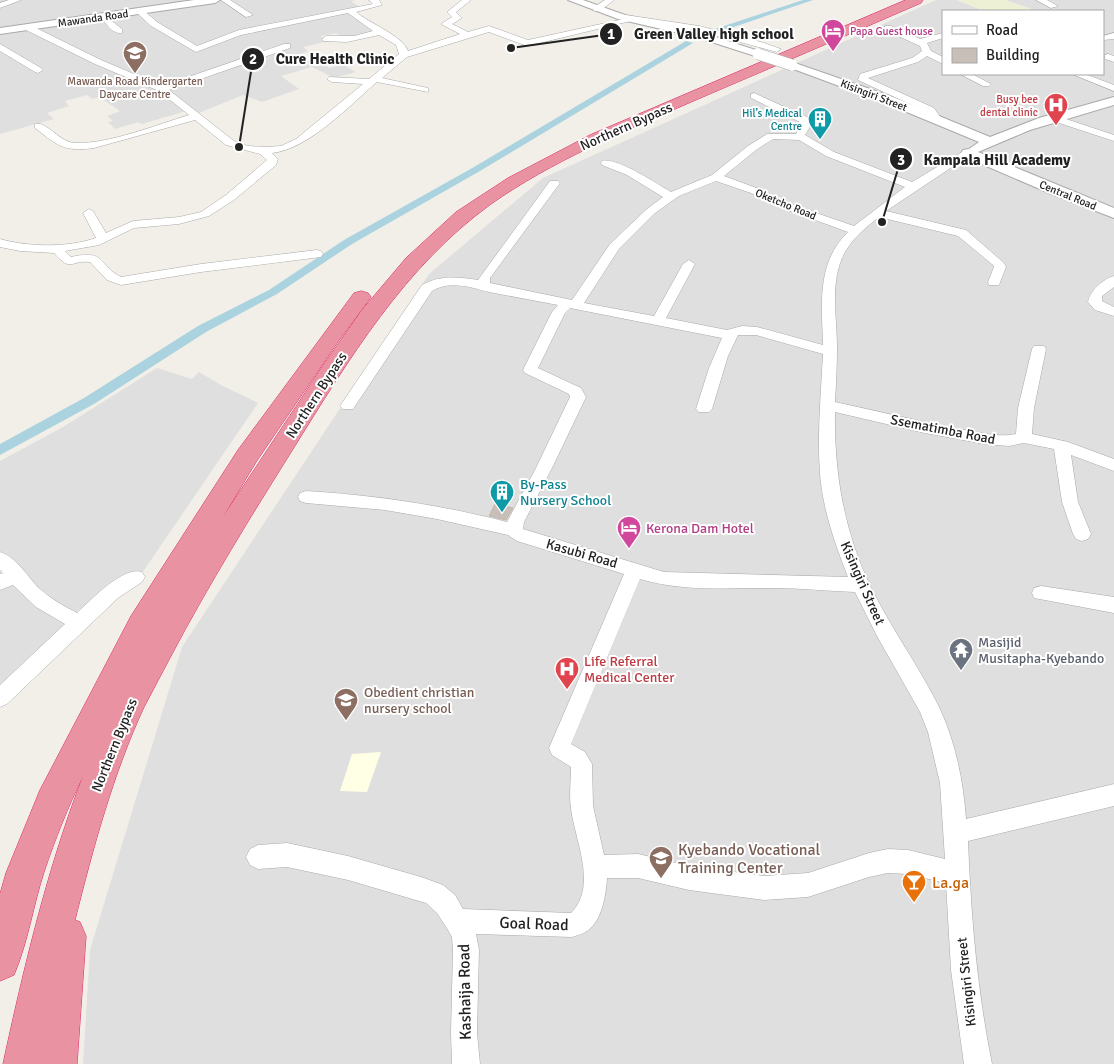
<svg xmlns="http://www.w3.org/2000/svg" width="1114" height="1064" viewBox="0 0 1114 1064" font-family="Signika,sans-serif">
<style>
.residential{fill:#e0dfdf}
.education{fill:#ffffe5}
.farmland{fill:#eef0d5}
.lines{fill:none;stroke-linecap:round;stroke-linejoin:round}
.canal{fill:#aad3df;fill-rule:evenodd}
.building{fill:#c7bfb8;stroke:#c4b6ab}
.minor-casing{stroke:#a9a9a9;stroke-width:1}
.tertiary-casing{stroke:#a9a9a9;stroke-width:2}
.motorway-casing{stroke:#dc2a67;stroke-width:1}
.minor{fill:#fff;fill-rule:evenodd}
.tertiary{fill:#fff;fill-rule:evenodd}
.motorway{fill:#e892a2;fill-rule:evenodd}
.tertiary-bridge-casing{stroke:#a9a9a9;stroke-width:12;stroke-linecap:butt}
.tertiary-bridge{stroke:#fff;stroke-width:11}
.labels{text-anchor:middle;stroke-width:4;stroke-linejoin:round;paint-order:stroke}
.far-street-label{font-size:11px;fill:#222;stroke:#fff}
.far-hotel-label{font-size:11px;fill:#b23c85;stroke:#fff;text-anchor:start}
.far-education-label{font-size:11px;fill:#785e54;stroke:#fff}
.far-health-label{font-size:11px;fill:#be3a42;stroke:#fff;text-anchor:end}
.far-culture-label{font-size:11px;fill:#0d838f;stroke:#fff;text-anchor:end}
.street-label{font-size:14px;fill:#222;stroke:#fff}
.culture-label{font-size:14px;fill:#0d838f;stroke:#fff;text-anchor:start}
.hotel-label{font-size:14px;fill:#b23c85;stroke:#fff;text-anchor:start}
.worship-label{font-size:14px;fill:#5b616d;stroke:#fff;text-anchor:start}
.health-label{font-size:14px;fill:#be3a42;stroke:#fff;text-anchor:start}
.education-label{font-size:14px;fill:#785e54;stroke:#fff;text-anchor:start}
.near-education-label{font-size:16px;fill:#785e54;stroke:#fff;text-anchor:start}
.near-food-label{font-size:16px;fill:#c56008;stroke:#fff;text-anchor:start}
.near-street-label{font-size:16px;fill:#222;stroke:#fff}
.leader{fill:none;stroke:#222;stroke-width:2}
.callout-dot{fill:#222;stroke:#fff;stroke-width:2}
.mark-label{font-size:15px;text-anchor:middle;font-weight:bold;fill:#fff}
.callout-label{font-size:15px;text-anchor:middle;font-weight:bold;fill:#222;stroke:#fff;stroke-width:4;stroke-linejoin:round;paint-order:stroke}
</style>
<rect width="100%" height="100%" fill="#f2efe9"/>
<g class="residential">
<path d="M0 0H357L351 1 362 9 350 12 378 31 348 40 336 33 320 36 329 41 303 47 308 51 295 56 316 64 321 63 329 68 342 64 356 72 334 78 312 67 281 76 299 89 262 102 243 95 199 113 193 109 142 124 138 122 115 129 108 122 113 121 107 116 120 111 99 97 92 99 87 95 65 101 69 106 47 113 54 119 0 134Z"/>
<path d="M936 0H957L984 11H943V74H1103V11H1037L1005 0H1114V1064H83L90 950 182 647 429 274 543 178Z"/>
<path d="M157 368 192 379 199 372 221 385 258 403 138 579 0 704V461L63 427Z"/>
</g>
<path class="education" d="M381 752 367 792 340 791 352 754Z"/>
<path class="farmland" d="M957 0H1005L1037 11H984Z"/>
<g class="lines">
<g class="canal">
<path d="M803 0H813L713 34 706 32Z"/>
<path d="M686 41 693 43 480 171 352 244 277 294 206 332 94 404 0 455V444L84 398 198 326 269 290 344 240 474 167Z"/>
</g>
</g>
<path class="building" d="M495 504 513 508 506 520 489 516Z"/>
<g class="lines">
<defs>
<g id="minor">
<path d="M9 0H21L0 8V3Z"/>
<path d="M221 0H230L253 15 246 17Z"/>
<path d="M369 0H379L382 5 356 12C369 23 403 36 408 51L460 34 441 24 452 17 447 12 462 0H471L456 12 462 18 452 24 468 32 489 26 528 40 624 19 616 18V14H619L699 26 761 42 781 49 777 52 699 31 635 20 527 46 489 32 407 57 382 78 428 88V92L377 82C349 106 309 149 272 153L278 159 276 165 234 200 209 216 179 224 134 228 99 245 65 251 71 257C107 249 97 265 121 277L201 264 317 250 321 251 323 254 321 257 201 272 121 285 107 280 90 262C69 260 72 273 54 253L20 251 0 247V239C29 247 66 248 96 238L83 213 89 209 93 211 106 233 133 221 179 217 201 212 226 195 267 160 260 154 226 145 195 120 94 148C64 152 58 146 35 128V124C48 121 59 143 76 143 109 144 156 125 189 115L159 91 95 64 24 29V25H30L101 60 162 86 284 44H290V48L169 90 234 141 248 146 265 147 281 146 296 139 363 84 332 82 327 79 329 77 369 79 399 54 396 45 379 35 347 42 323 41 322 39 326 36H354L373 31 348 13 241 35 196 52 151 26 135 11 142 9 157 22 197 46 239 30 373 4Z"/>
<path d="M605 0H614L600 11H594V7Z"/>
<path d="M1036 0H1047L1058 6 1051 8Z"/>
<path d="M102 14H108L113 22 122 29V33C112 34 106 24 101 16Z"/>
<path d="M885 26H891L920 39 943 33V38L927 43 931 51 943 57V64L927 56 918 62 868 78 934 108 943 121 942 123H934L927 112 858 80 860 74 912 58 922 51 920 46 885 30Z"/>
<path d="M1114 33V39L1103 40V36Z"/>
<path d="M0 44 41 68 43 70 38 73 35 72 0 51Z"/>
<path d="M1108 54 1114 56V62L1105 59V55Z"/>
<path d="M960 74H972L991 84 989 86H983Z"/>
<path d="M1072 74H1085L1114 85V91Z"/>
<path d="M754 93 809 118 811 125 805 135 834 152 912 182 964 151 968 150 973 153 886 211 966 230 1004 263 1006 267 999 285H989L988 282 994 267 993 265 958 236 879 217C866 227 853 238 845 252 829 281 837 317 837 348 837 366 836 384 835 402 877 411 918 421 959 429 978 432 998 438 1016 434L1018 408 1032 349 1034 346H1044L1046 349 1034 408 1032 434 1068 442 1114 459V471L1071 455 1078 502 1091 534 1088 539 1082 541 1076 539 1073 534 1062 502 1054 449 1024 443 1009 446 985 444 925 433 835 412C834 470 843 524 866 577 886 621 915 660 937 703 955 739 963 779 966 819L1114 784V806L968 841C971 916 977 990 992 1064H964L951 970 946 883 908 874 888 873 869 877 808 897 764 900 689 890 638 878H607C606 895 602 921 587 931 583 934 577 935 572 937L476 934 479 950 477 1033 480 1064H452L451 1033 453 950 452 937 448 930 437 913 426 903 348 880 287 867 258 869 250 865 246 857 250 849 258 845 287 843 348 856 421 877 443 885 455 895 463 909 571 913C598 887 575 840 571 809 569 795 571 781 571 767L552 755 549 748 624 574 517 541 508 535 437 519 385 510 306 503 300 501 298 497 300 493 306 491C374 495 441 505 507 522L536 468 570 397 569 394 525 373 523 370 552 312 558 305 489 292C470 287 450 280 432 291L353 409H343L340 406 422 285C440 275 458 277 478 280L550 181H558L560 183 490 278V283L572 300 610 244 647 209 663 197 627 175 602 165 601 163 602 161C617 157 657 184 671 192L712 175 748 146 767 134H796L801 125 800 122 751 98V94ZM773 139 799 140 826 156 905 187 854 226 793 205 759 189 724 176 756 150ZM716 181 751 193 785 209 848 232C816 263 822 305 823 345L757 327 742 326 727 330 666 318 695 264 689 260 683 264 654 316 584 303 619 249 655 213 679 196ZM570 308 722 338 709 368 696 409 699 412H709L712 409 728 356 738 335H756L823 354C821 394 817 434 820 474 823 510 835 544 848 577L664 572 523 529 524 522 552 468 586 397 581 388 538 368 565 313ZM640 579C684 592 729 588 774 588 801 588 828 591 855 592L877 636 920 712 928 732 940 783 945 859 908 850 888 849 869 853 808 873 764 876 689 866 638 854 604 855 593 806 592 764 585 752 571 744Z"/>
<path d="M1054 115 1114 135V141L1050 120V116Z"/>
<path d="M1114 276V287L1102 296V301L1114 307V316L1095 310 1088 302C1090 291 1103 279 1114 276Z"/>
<path d="M0 552C18 558 27 577 40 589 51 599 64 606 77 613 91 600 123 566 142 572L145 577 142 582 118 598 7 704 0 707V685L65 624 36 607 13 585 0 590V574L3 573 0 570Z"/>
<path d="M1041 586 1114 597V613L1034 598 1032 593 1034 588Z"/>
</g>
<g id="tertiary">
<path d="M194 0H220L215 3 0 34V28Z"/>
<path d="M568 0H583L625 15 703 33 762 52 764 54 758 57 696 37 618 19Z"/>
<path d="M792 62 893 97 990 137 1039 118 1114 97V105L1030 130 978 152 1114 208V218L1049 193 963 156 961 153 963 150 969 149 979 142 885 103 788 67 786 65 788 63Z"/>
</g>
<path id="motorway" d="M906 0H923L921 3C845 36 768 69 691 102 623 132 552 161 491 204 404 267 349 359 293 449 251 516 209 584 172 654 163 672 153 689 144 707 113 774 93 848 75 920L80 922 86 936 77 1064H3C24 967 47 870 83 776 68 807 55 839 44 872 33 906 28 942 14 975L0 981V894L6 873 40 790 131 616 238 450 354 293 361 291 368 293 371 297 337 343 256 462 223 517 322 367 362 310 406 258 456 212 508 178 590 135Z"/>
</defs>
<use href="#minor" class="minor-casing"/>
<use href="#tertiary" class="tertiary-casing"/>
<use href="#motorway" class="motorway-casing"/>
<use href="#minor" class="minor"/>
<use href="#tertiary" class="tertiary"/>
<use href="#motorway" class="motorway"/>
<defs>
<path id="tertiary-bridge" d="M758 54 792 65"/>
</defs>
<use href="#tertiary-bridge" class="tertiary-bridge-casing"/>
<use href="#tertiary-bridge" class="tertiary-bridge"/>
</g>
<defs>
<symbol id="hotel-pin" viewBox="-11 -11 22 30"><path d="M0 17L-7.5 6A9.5 9.5 0 1 1 7.5 6Z" fill="#d1479c" stroke="#fff"/><path d="M-6-4.5h1.5V1H6V5H4.5V3h-9V5H-6ZM-4 0a1.8 1.8 0 1 1 3.6 0ZM.5 0V-2.5h3Q6-2.5 6 0Z" fill="#fff"/></symbol>
<symbol id="school-pin" viewBox="-11 -11 22 30"><path d="M0 17L-7.5 6A9.5 9.5 0 1 1 7.5 6Z" fill="#8d6e63" stroke="#fff"/><path d="M0-5L7-2L0 1L-7-2ZM-4 1L0 2.5L4 1V4Q0 6-4 4Z" fill="#fff"/></symbol>
<symbol id="hospital-pin" viewBox="-11 -11 22 30"><path d="M0 17L-7.5 6A9.5 9.5 0 1 1 7.5 6Z" fill="#e0444e" stroke="#fff"/><path d="M-5-5h3v3.5h4V-5h3V5h-3V1.5h-4V5h-3Z" fill="#fff"/></symbol>
<symbol id="building-pin" viewBox="-11 -11 22 30"><path d="M0 17L-7.5 6A9.5 9.5 0 1 1 7.5 6Z" fill="#0f9aa8" stroke="#fff"/><path d="M-4-6H4V6H1V3H-1V6H-4ZM-2.5-4.3h1.7v1.8h-1.7ZM.8-4.3h1.7v1.8H.8ZM-2.5-1h1.7V.8h-1.7ZM.8-1h1.7V.8H.8Z" fill="#fff"/></symbol>
<symbol id="temple-pin" viewBox="-11 -11 22 30"><path d="M0 17L-7.5 6A9.5 9.5 0 1 1 7.5 6Z" fill="#6b7280" stroke="#fff"/><path d="M0-6L5-2H3V0L6.5 2.5H4V6H1.5V3h-3V6H-4V2.5H-6.5L-3 0V-2H-5Z" fill="#fff"/></symbol>
<symbol id="bar-pin" viewBox="-11 -11 22 30"><path d="M0 17L-7.5 6A9.5 9.5 0 1 1 7.5 6Z" fill="#e8710a" stroke="#fff"/><path d="M-6-5H6L.8 .8V4.5H3.5V6h-7V4.5H-.8V.8Z" fill="#fff"/></symbol>
</defs>
<g fill-rule="evenodd">
<use href="#hotel-pin" x="819" y="17" width="28" height="38"/>
<use href="#school-pin" x="121" y="39" width="28" height="38"/>
<use href="#hospital-pin" x="1042" y="91" width="28" height="38"/>
<use href="#building-pin" x="806" y="105" width="28" height="38"/>
<use href="#building-pin" x="488" y="478" width="28" height="38"/>
<use href="#hotel-pin" x="615" y="514" width="28" height="38"/>
<use href="#temple-pin" x="947" y="636" width="28" height="38"/>
<use href="#hospital-pin" x="553" y="655" width="28" height="38"/>
<use href="#school-pin" x="332" y="686" width="28" height="38"/>
<use href="#school-pin" x="647" y="844" width="28" height="38"/>
<use href="#bar-pin" x="900" y="868" width="28" height="38"/>
</g>
<g class="labels">
<g class="far-street-label">
<text transform="translate(93 18) rotate(-8)" y="4">Mawanda Road</text>
<text transform="translate(874 95) rotate(21)" y="4">Kisingiri Street</text>
<text transform="translate(1068 195) rotate(22)" y="4">Central Road</text>
<text transform="translate(786 204) rotate(22)" y="4">Oketcho Road</text>
</g>
<g class="far-hotel-label">
<text x="850" y="35">Papa Guest house</text>
</g>
<g class="far-education-label">
<text x="135" y="85">Mawanda Road Kindergarten<tspan x="135" dy="13">Daycare Centre</tspan></text>
</g>
<g class="far-health-label">
<text x="1038" y="103">Busy bee<tspan x="1038" dy="13">dental clinic</tspan></text>
</g>
<g class="far-culture-label">
<text x="802" y="117">Hil’s Medical<tspan x="802" dy="13">Centre</tspan></text>
</g>
<g class="street-label">
<text transform="translate(626 126) rotate(-24)" y="5">Northern Bypass</text>
<text transform="translate(316 395) rotate(-57)" y="5">Northern Bypass</text>
<text transform="translate(943 429) rotate(11)" y="5">Ssematimba Road</text>
<text transform="translate(582 553) rotate(16)" y="5">Kasubi Road</text>
<text transform="translate(863 583) rotate(66)" y="5">Kisingiri Street</text>
<text transform="translate(114 745) rotate(-68)" y="5">Northern Bypass</text>
<text transform="translate(966 982) rotate(-96)" y="5">Kisingiri Street</text>
</g>
<g class="culture-label">
<text x="520" y="489">By-Pass<tspan x="520" dy="16">Nursery School</tspan></text>
</g>
<g class="hotel-label">
<text x="646" y="533">Kerona Dam Hotel</text>
</g>
<g class="worship-label">
<text x="978" y="647">Masijid<tspan x="978" dy="16">Musitapha-Kyebando</tspan></text>
</g>
<g class="health-label">
<text x="584" y="666">Life Referral<tspan x="584" dy="16">Medical Center</tspan></text>
</g>
<g class="education-label">
<text x="364" y="697">Obedient christian<tspan x="364" dy="16">nursery school</tspan></text>
</g>
<g class="near-education-label">
<text x="678" y="855">Kyebando Vocational<tspan x="678" dy="18">Training Center</tspan></text>
</g>
<g class="near-food-label">
<text x="932" y="888">La.ga</text>
</g>
<g class="near-street-label">
<text transform="translate(534 923) rotate(2)" y="6">Goal Road</text>
<text transform="translate(464 992) rotate(-91)" y="6">Kashaija Road</text>
</g>
</g>
<path class="leader" d="M511 48L611 34M239 147L253 59M882 222L901 159"/>
<g class="callout-dot">
<circle cx="511" cy="48" r="5"/>
<circle cx="239" cy="147" r="5"/>
<circle cx="882" cy="222" r="5"/>
<circle cx="611" cy="34" r="12"/>
<circle cx="253" cy="59" r="12"/>
<circle cx="901" cy="159" r="12"/>
</g>
<g class="mark-label">
<text x="611" y="39">1</text>
<text x="253" y="64">2</text>
<text x="901" y="165">3</text>
</g>
<g class="callout-label">
<text x="714" y="39">Green Valley high school</text>
<text x="335" y="64">Cure Health Clinic</text>
<text x="997" y="165">Kampala Hill Academy</text>
</g>
<rect x="942" y="10" width="162" height="65" fill="#ffffff" stroke="#a7a7a7"/>
<rect x="952" y="26" width="25" height="8" fill="#ffffff" stroke="#a7a7a7"/>
<text x="986" y="35" font-size="15" fill="#222222">Road</text>
<rect x="952" y="48" width="25" height="15" fill="#c7bfb8" stroke="#a7a7a7"/>
<text x="986" y="60" font-size="15" fill="#222222">Building</text>
</svg>
